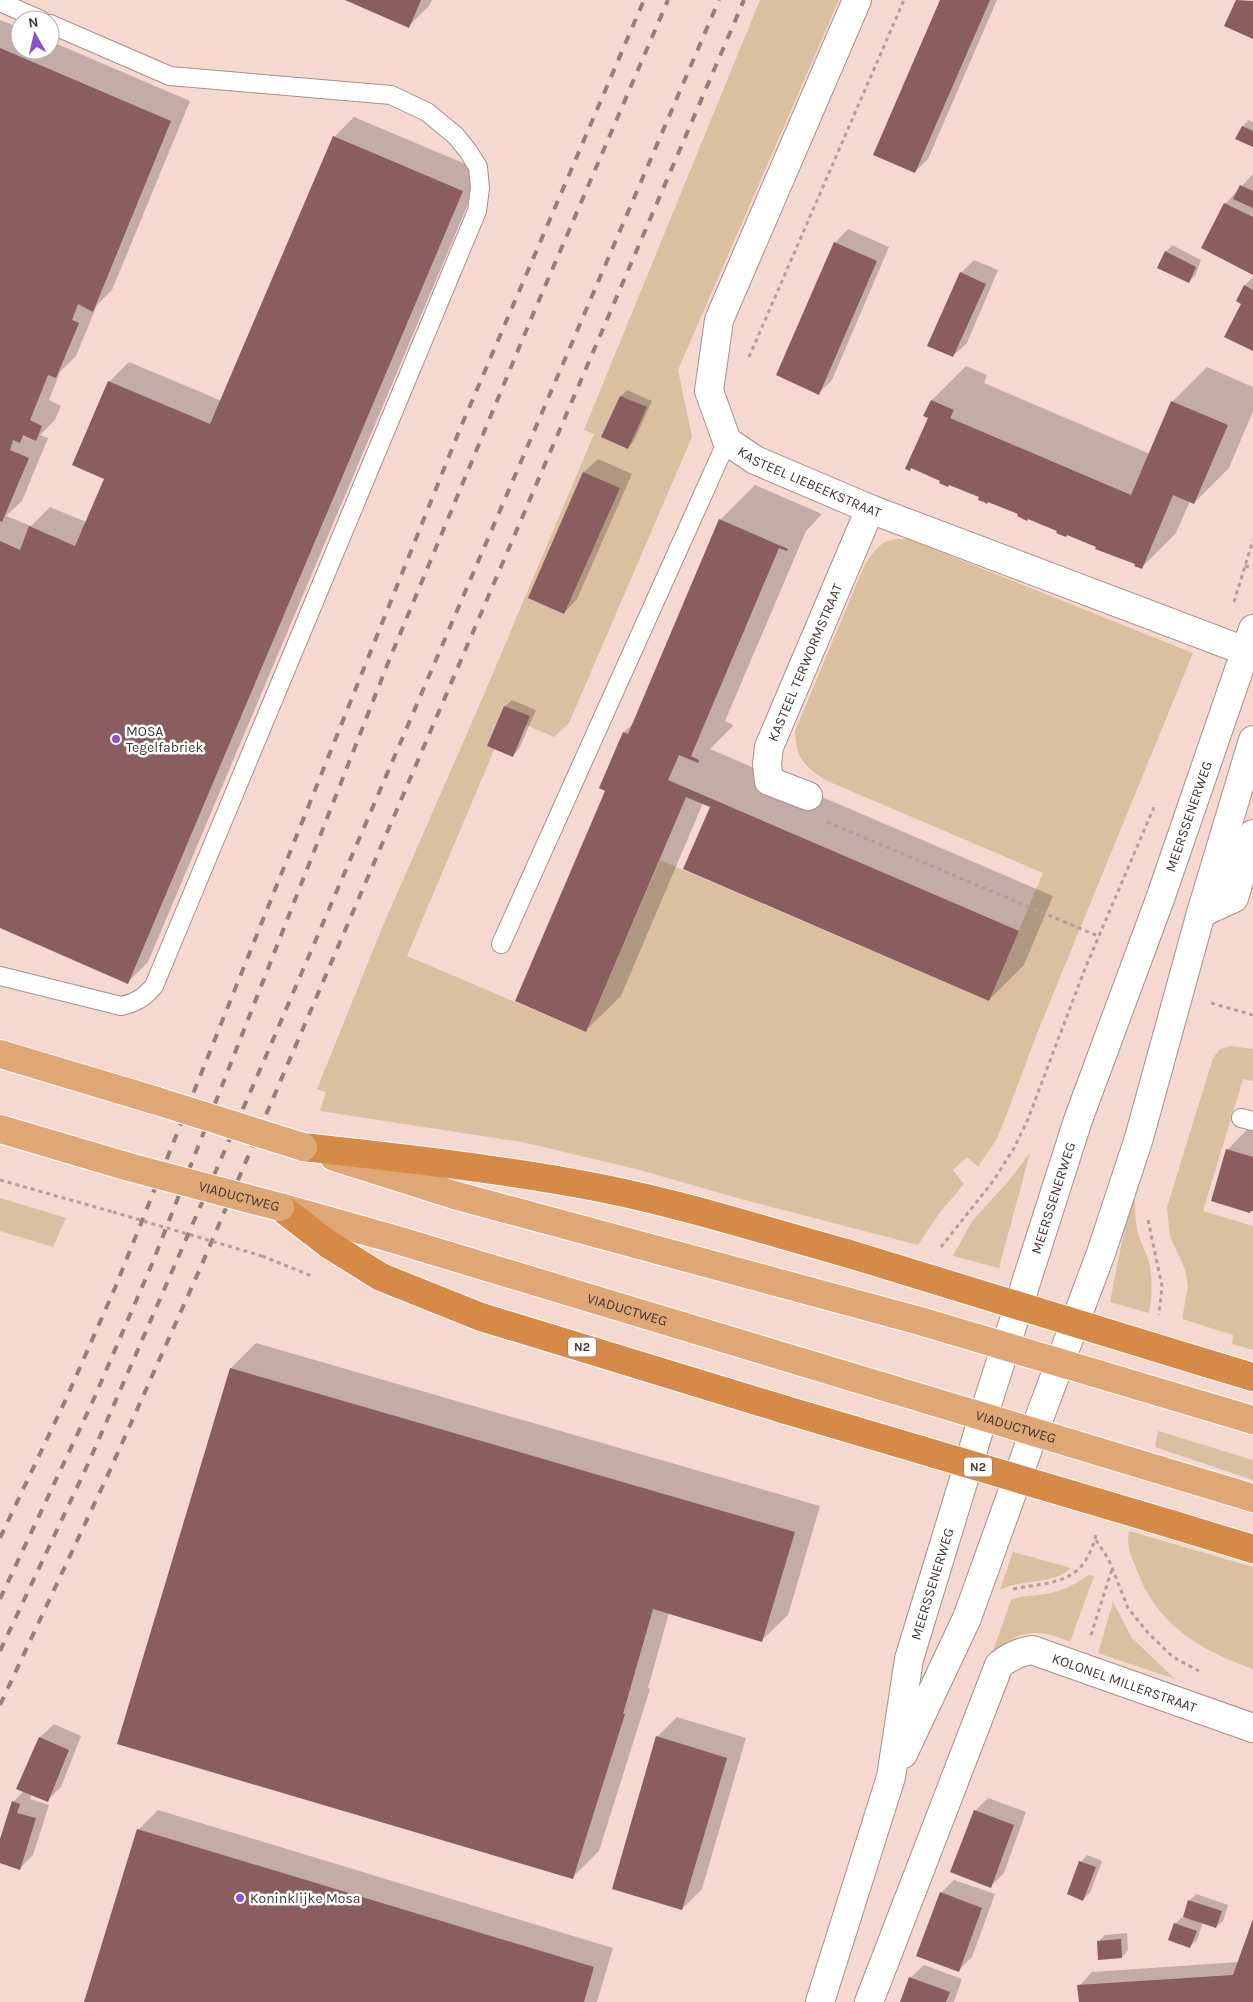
<svg xmlns="http://www.w3.org/2000/svg" width="1253" height="2002" viewBox="0 0 1253 2002" font-family="Karla,sans-serif">
<style>
.green{fill:#dac0a0}
.shadow{fill:#0003}
.building{fill:#8a5d5f}
.lines{fill:none;stroke-linecap:round;stroke-linejoin:round}
.service-casing{stroke:#aa8f88;stroke-width:20}
.minor-casing{stroke:#aa8f88;stroke-width:30}
.tertiary-casing{stroke:#aa8f88;stroke-width:30}
.primary-casing{stroke:#fff;stroke-width:30}
.trunk-casing{stroke:#fff;stroke-width:30}
.path{stroke:#b39d97;stroke-width:3;stroke-dasharray:4 4;stroke-linecap:butt}
.service{stroke:#fff;stroke-width:18}
.minor{stroke:#fff;stroke-width:28}
.tertiary{stroke:#fff;stroke-width:28}
.primary{stroke:#e0a776;stroke-width:28}
.trunk{stroke:#d68a48;stroke-width:28}
.rail{stroke:#93807b;stroke-width:4;stroke-dasharray:9 9;stroke-linecap:butt}
.primary-bridge-casing{stroke:#fff;stroke-width:30;stroke-linecap:butt}
.trunk-bridge-casing{stroke:#fff;stroke-width:30;stroke-linecap:butt}
.path-bridge{stroke:#b39d97;stroke-width:3;stroke-dasharray:4 4;stroke-linecap:butt}
.primary-bridge{stroke:#e0a776;stroke-width:28}
.trunk-bridge{stroke:#d68a48;stroke-width:28}
.poi-dot{fill:#8d52c9;stroke:#fff;stroke-width:2}
.labels{text-anchor:middle;stroke-width:5;stroke-linejoin:round;paint-order:stroke}
.shield{fill:#fff;stroke:#7b7472;stroke-width:1}
.shield-label{font-size:12px;font-weight:bold;fill:#433835}
.street-label{font-size:14px;fill:#433835;stroke:#fff}
.poi-label{font-size:14px;fill:#433835;stroke:#fff;text-anchor:start}
</style>
<rect width="100%" height="100%" fill="#f5d8d0"/>
<g class="green">
<path d="M760 0H839L678 370 692 437 569 723 554 737 508 717 407 956 586 1032 660 860 989 1001 1043 873 825 780C803 765 796 758 795 731L865 564C880 544 882 538 908 539L1193 653 1038 1031 1005 1119 996 1140 978 1167 967 1157 953 1170 964 1184 938 1215 918 1245 737 1198 640 1170 522 1142 320 1111 326 1092 317 1089 382 928 479 706 594 434 584 430Z"/>
<path d="M1231 1046 1253 1049V1081L1243 1079 1203 1211 1253 1226V1350L1232 1344 1233 1335 1182 1319 1188 1287 1185 1269 1170 1237 1167 1207 1213 1058 1220 1049Z"/>
<path d="M1030 1153 999 1268 953 1256 972 1221 1007 1183Z"/>
<path d="M0 1198 66 1218 53 1247 0 1231Z"/>
<path d="M1135 1198C1135 1210 1135 1221 1138 1233 1141 1243 1146 1252 1149 1262 1153 1279 1152 1296 1149 1313L1110 1302 1125 1226Z"/>
<path d="M1158 1431 1253 1460V1480L1155 1447Z"/>
<path d="M1129 1531 1253 1567V1669C1199 1650 1156 1624 1136 1568 1131 1555 1126 1545 1129 1531Z"/>
<path d="M1013 1552 1071 1568C1051 1586 1023 1578 1000 1590Z"/>
<path d="M1088 1575 1094 1576 1070 1642C1039 1628 1018 1629 992 1654L1011 1600C1023 1595 1033 1596 1046 1594 1062 1591 1075 1585 1088 1575Z"/>
<path d="M1113 1602 1132 1638 1175 1679 1098 1653Z"/>
</g>
<g class="shadow">
<path d="M348 0H432L429 6 409 26Z"/>
<path d="M941 0H997L928 159 915 172Z"/>
<path d="M0 20 20 28V50H50V41L190 101 112 290 97 305 76 356 60 372 49 400 61 406 55 420 40 435 48 438 22 501 6 516 31 526 50 507 86 522 106 478 109 382 129 362 222 401 334 137 354 117 482 171 148 962 128 982 0 927Z"/>
<path d="M1249 120 1253 122V146L1243 126Z"/>
<path d="M1253 174V273L1225 204Z"/>
<path d="M848 229 889 247 832 380 819 393 835 243Z"/>
<path d="M1172 245 1201 260 1195 276 1188 282 1166 252Z"/>
<path d="M974 260 998 270 967 343 953 356 961 273Z"/>
<path d="M1253 277V350L1243 303 1237 300 1245 285Z"/>
<path d="M966 366 987 375 984 383 1150 454 1172 402 1207 367 1253 387V411L1229 468 1194 503 1190 501 1176 533 1141 568 1137 563 980 497 929 417 932 400Z"/>
<path d="M627 390 652 401 634 441 628 448 603 436 621 396Z"/>
<path d="M598 459 632 474 577 599 564 613 529 597 584 472Z"/>
<path d="M755 485 822 514 806 531 725 721 733 725V726L710 749 1053 896 1024 965 989 1000 711 806 703 803 621 996 586 1030 607 790 601 788 624 732 635 722 720 520Z"/>
<path d="M512 700 536 710 519 749 513 756 489 746 505 706Z"/>
<path d="M1253 1124V1210L1250 1212 1227 1150Z"/>
<path d="M256 1343 820 1506 788 1615 762 1640 669 1613 648 1688 650 1689 599 1851 573 1877 119 1744 231 1368Z"/>
<path d="M677 1717 746 1738 702 1889 682 1909 657 1737Z"/>
<path d="M54 1724 81 1736 61 1787 47 1801 32 1794 30 1799 49 1805 33 1855 20 1868 0 1862V1844L13 1802 24 1791 18 1788 40 1737Z"/>
<path d="M988 1798 1026 1812 1004 1873 991 1886 975 1811Z"/>
<path d="M158 1810 613 1948 597 2002H86L138 1830Z"/>
<path d="M1087 1855 1102 1861 1090 1893 1083 1899 1081 1862Z"/>
<path d="M954 1880 995 1894 972 1957 958 1971 941 1893Z"/>
<path d="M1196 1894 1228 1905 1223 1921 1216 1927 1203 1922 1197 1940 1190 1946 1175 1924 1182 1917 1184 1918 1190 1900Z"/>
<path d="M1253 1923V2002H1080L1079 1986 1092 1972 1239 1962Z"/>
<path d="M1127 1933 1128 1950 1122 1957 1098 1942 1105 1935Z"/>
<path d="M924 1965 962 1979 954 2002H901L910 1978Z"/>
</g>
<g class="building">
<path d="M345 0H421L409 28Z"/>
<path d="M940 0H990L915 173 873 155Z"/>
<path d="M1236 0 1253 1V39L1224 26Z"/>
<path d="M0 48 171 121 93 312 78 304 72 320 79 323 56 378 48 375 30 420 42 426 36 441 23 435 20 443 13 440 10 450 29 458 2 522 0 521Z"/>
<path d="M1242 126 1253 131V147L1235 139Z"/>
<path d="M333 136 463 191 128 984 0 928V541L20 550 29 526 75 546 104 479 72 465 108 381 210 424Z"/>
<path d="M1240 185 1253 191V208L1233 199Z"/>
<path d="M1224 203 1253 217V275L1201 248Z"/>
<path d="M834 242 877 261 819 395 776 375Z"/>
<path d="M1165 251 1196 267 1189 283 1157 268Z"/>
<path d="M960 272 986 284 953 357 927 346Z"/>
<path d="M1244 285 1253 290V351L1224 337 1241 304 1236 301Z"/>
<path d="M620 396 647 407 628 449 601 437Z"/>
<path d="M931 400 954 410 950 418 1131 495 1171 401 1228 425 1194 504 1173 495 1142 569 1134 566 1135 564 1095 549 1096 547 1067 535 1066 537 1056 533 1057 531 1028 519 1027 521 1017 516 1018 514 988 502 987 504 984 502 978 500 979 497 949 485 948 487 939 483 940 481 911 468 910 471 905 469 928 418 923 416Z"/>
<path d="M583 472 620 488 564 614 528 598Z"/>
<path d="M719 519 788 549 787 551 779 548 691 756 699 760 698 763 679 755 668 780 1019 931 989 1001 683 869 710 807 686 797 586 1032 515 1001 605 791 599 788 623 732 628 734Z"/>
<path d="M504 706 530 716 513 757 487 746Z"/>
<path d="M1226 1149 1253 1157V1211H1251L1250 1213 1211 1201Z"/>
<path d="M230 1368 795 1532 762 1642 653 1609 623 1714H625L573 1879 117 1744Z"/>
<path d="M656 1736 727 1758 682 1910 612 1889Z"/>
<path d="M39 1737 69 1750 48 1802 16 1789Z"/>
<path d="M12 1801 20 1804 17 1813 36 1818 20 1870 0 1863V1839Z"/>
<path d="M974 1810 1014 1825 991 1888 950 1872Z"/>
<path d="M137 1829 594 1967 584 2002H84Z"/>
<path d="M1079 1861 1096 1867 1083 1901 1067 1894Z"/>
<path d="M940 1892 982 1908 959 1972 916 1956Z"/>
<path d="M1188 1900 1222 1911 1216 1928 1183 1917Z"/>
<path d="M1253 1919V2002H1079L1077 1985 1233 1975Z"/>
<path d="M1174 1923 1197 1931 1190 1948 1168 1940Z"/>
<path d="M1121 1939 1122 1958 1098 1960 1097 1941Z"/>
<path d="M909 1977 950 1992 946 2002H900Z"/>
</g>
<g class="lines">
<defs>
<g id="service">
<path d="M0 2 41 20"/>
<path d="M501 944 727 441"/>
<path d="M0 976 121 1006C135 1003 144 998 154 986L477 211 480 188 478 167 468 151 456 136 427 112 391 95 170 76 50 24"/>
<path d="M1241 1118 1253 1121"/>
</g>
<g id="minor">
<path id="s1" d="M857 0 719 320 709 391 727 441 755 460 870 509 1253 654"/>
<path id="s2" d="M808 796 769 781 767 764 769 747 870 509"/>
<path d="M1201 913 1234 898 1253 834"/>
<path d="M903 1754 967 1618 1034 1432"/>
<path id="s3" d="M820 2002 891 1777 909 1659 983 1417"/>
<path id="s4" d="M869 2002 999 1665C1010 1656 1019 1652 1032 1650L1253 1728"/>
</g>
<g id="tertiary">
<path id="s5" d="M983 1417 1078 1120 1160 899 1253 629"/>
<path d="M1034 1432 1101 1253 1139 1138 1201 913 1253 740"/>
</g>
<g id="primary">
<path d="M0 1054 157 1101"/>
<path d="M0 1129 129 1167"/>
<path d="M334 1157 454 1195 920 1321 1253 1420"/>
<path id="s6" d="M280 1207 397 1240 1253 1498"/>
</g>
<g id="trunk">
<path d="M303 1147C394 1157 484 1167 574 1183 666 1199 756 1228 846 1253"/>
<path d="M280 1207 328 1244 381 1277 481 1317 786 1410"/>
<path d="M1206 1363 1253 1377"/>
<path d="M1171 1524 1253 1549"/>
</g>
</defs>
<use href="#service" class="service-casing"/>
<use href="#minor" class="minor-casing"/>
<use href="#tertiary" class="tertiary-casing"/>
<use href="#primary" class="primary-casing"/>
<use href="#trunk" class="trunk-casing"/>
<g class="path">
<path d="M749 357 904 0"/>
<path d="M1245 566 1253 568"/>
<path d="M1234 602 1253 540"/>
<path d="M827 822 1098 936"/>
<path d="M1211 1003 1253 1015"/>
<path d="M0 1180 113 1212"/>
<path d="M1148 1220 1162 1286 1159 1315"/>
<path d="M941 1247 994 1180 1014 1148 1028 1119 1084 971 1154 807"/>
<path d="M262 1256 314 1277"/>
<path d="M1096 1540 1109 1560 1128 1608 1149 1634 1173 1657 1199 1671"/>
<path d="M1013 1589C1055 1581 1083 1585 1096 1535"/>
<path d="M1091 1635 1112 1569"/>
</g>
<use href="#service" class="service"/>
<use href="#minor" class="minor"/>
<use href="#tertiary" class="tertiary"/>
<use href="#primary" class="primary"/>
<use href="#trunk" class="trunk"/>
<g class="rail">
<path d="M0 1538 66 1399 115 1288 460 429 644 0"/>
<path d="M0 1599 92 1403 152 1264 388 663 531 319 668 0"/>
<path d="M0 1651 88 1464 269 1049 719 0"/>
<path d="M0 1705 106 1479 199 1271 744 0"/>
</g>
<defs>
<g id="primary-bridge">
<path d="M157 1101 303 1147"/>
<path id="s7" d="M129 1167 280 1207"/>
</g>
<g id="trunk-bridge">
<path d="M846 1253 1206 1363"/>
<path d="M786 1410 1171 1524"/>
</g>
</defs>
<use href="#primary-bridge" class="primary-bridge-casing"/>
<use href="#trunk-bridge" class="trunk-bridge-casing"/>
<path class="path-bridge" d="M113 1212 262 1256"/>
<use href="#primary-bridge" class="primary-bridge"/>
<use href="#trunk-bridge" class="trunk-bridge"/>
</g>
<g class="poi-dot">
<circle cx="116" cy="739" r="5"/>
<circle cx="240" cy="1898" r="5"/>
</g>
<g class="labels">
<g class="shield">
<rect x="568" y="1337.5" width="28" height="19" rx="4"/>
<rect x="964" y="1457.5" width="28" height="19" rx="4"/>
</g>
<g class="shield-label">
<text x="582" y="1351">N2</text>
<text x="978" y="1471">N2</text>
</g>
<g class="street-label">
<text dy="5" stroke="none"><textPath href="#s1" startOffset="566">KASTEEL LIEBEEKSTRAAT</textPath></text>
<text dy="5" stroke="none"><textPath href="#s2" startOffset="168">KASTEEL TERWORMSTRAAT</textPath></text>
<text dy="5" stroke="none"><textPath href="#s5" startOffset="635">MEERSSENERWEG</textPath></text>
<text dy="5" stroke="none"><textPath href="#s7" startOffset="114">VIADUCTWEG</textPath></text>
<text dy="5" stroke="none"><textPath href="#s5" startOffset="230">MEERSSENERWEG</textPath></text>
<text dy="5" stroke="none"><textPath href="#s6" startOffset="362">VIADUCTWEG</textPath></text>
<text dy="5" stroke="none"><textPath href="#s6" startOffset="768">VIADUCTWEG</textPath></text>
<text dy="5" stroke="none"><textPath href="#s3" startOffset="434">MEERSSENERWEG</textPath></text>
<text dy="5" stroke="none"><textPath href="#s4" startOffset="496">KOLONEL MILLERSTRAAT</textPath></text>
</g>
<g class="poi-label">
<text x="126" y="736">MOSA<tspan x="126" dy="16">Tegelfabriek</tspan></text>
<text x="250" y="1903">Koninklijke Mosa</text>
</g>
</g>
<g transform="translate(35 35) rotate(352)"><circle r="24" fill="#ffffff" stroke="#b4afae"/>
<path d="M0-4L9 19L0 12L-9 19Z" fill="#8d52c9"/>
<text y="-8" font-size="14" font-weight="bold" text-anchor="middle" fill="#433835">N</text>
</g>
</svg>
